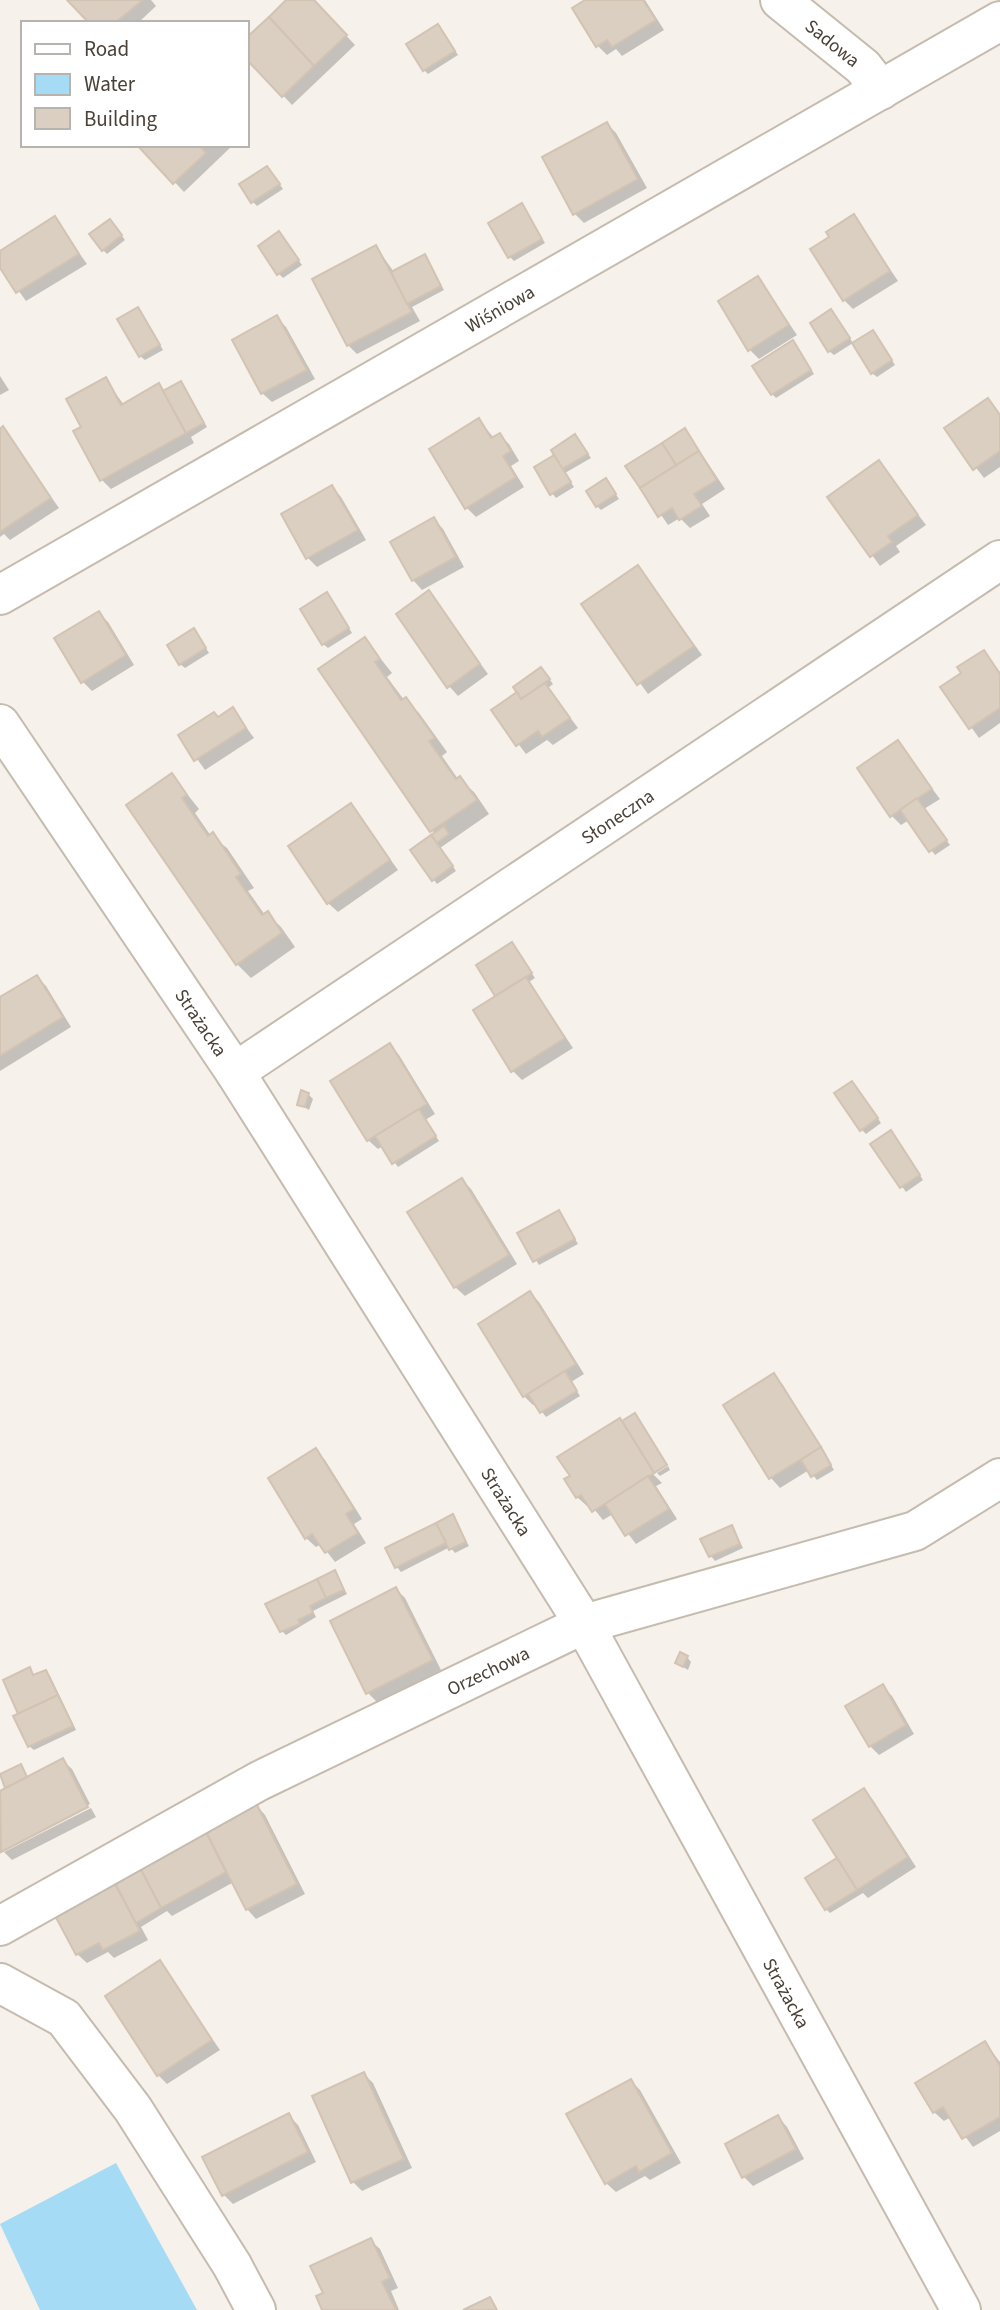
<svg xmlns="http://www.w3.org/2000/svg" width="1000" height="2310" viewBox="0 0 1000 2310" font-family="'Source Sans 3',sans-serif">
<style>
.water{fill:#a5dbf4}
.shadow{fill:#0003}
.building{fill:#dbcfc2;stroke:#d3c3b2;stroke-width:2}
.lines{fill:none;stroke-linecap:round;stroke-linejoin:round}
.minor-casing{stroke:#c5bbaf;stroke-width:42}
.minor{stroke:#fff;stroke-width:38}
.labels{text-anchor:middle;stroke-width:7;stroke-linejoin:round;paint-order:stroke}
.street-label{font-size:19px;fill:#4a4138;stroke:#fff}
</style>
<rect width="100%" height="100%" fill="#f6f1ea"/>
<path class="water" d="M116 2163 197 2310H40L0 2224Z"/>
<g class="shadow">
<path d="M70 0H151L156 6 138 23H91Z"/>
<path d="M289 0H313L355 45 292 105 247 57V40Z"/>
<path d="M588 0H645L664 30 622 56 616 49 607 55 598 46Z"/>
<path d="M442 31 458 55 428 74 424 70Z"/>
<path d="M607 124 616 133 647 188 584 223 575 214Z"/>
<path d="M140 145H233L184 192Z"/>
<path d="M271 172 283 189 257 206 253 202Z"/>
<path d="M521 205 545 243 514 261 510 257Z"/>
<path d="M854 216 898 281 853 309 844 300 831 238Z"/>
<path d="M55 219 87 264 26 301 0 265V253Z"/>
<path d="M114 225 125 240 107 254 103 250Z"/>
<path d="M283 238 302 265 283 278 279 274Z"/>
<path d="M376 247 394 272 425 256 444 290 412 307 420 321 357 354 348 345Z"/>
<path d="M758 278 797 335 759 359 750 350Z"/>
<path d="M142 314 163 350 145 360 140 356Z"/>
<path d="M835 316 853 343 834 355 829 351Z"/>
<path d="M277 318 286 327 315 379 272 402 262 393Z"/>
<path d="M877 337 895 365 877 377 872 373Z"/>
<path d="M797 347 814 374 776 398 772 394Z"/>
<path d="M0 376 9 390 0 395Z"/>
<path d="M105 379 124 405 159 385 165 392 181 383 207 427 191 437 194 443 111 489 102 480 83 427Z"/>
<path d="M987 400 1000 414V467L984 478 946 429Z"/>
<path d="M479 420 494 438 499 435 509 444 519 461 511 466 524 487 476 517 466 507Z"/>
<path d="M3 429 59 508 10 540 4 534 0 537V431Z"/>
<path d="M689 435 725 489 702 504 710 516 690 528 680 518 668 525 628 466Z"/>
<path d="M575 436 591 458 565 473 574 487 556 498 552 493 557 456Z"/>
<path d="M878 462 926 525 896 546 900 552 880 566 830 497Z"/>
<path d="M606 480 619 499 601 510 597 506Z"/>
<path d="M332 487 341 497 366 540 317 567 308 558 283 514Z"/>
<path d="M434 519 443 529 464 567 422 590 413 580Z"/>
<path d="M638 567 702 655 648 694 583 605Z"/>
<path d="M429 593 488 674 458 696 449 686Z"/>
<path d="M331 599 352 633 328 648 323 644Z"/>
<path d="M98 613 108 622 134 665 92 691 83 682Z"/>
<path d="M194 630 209 653 185 668 180 664Z"/>
<path d="M365 639 392 673 387 677 404 700 419 713 447 752 442 756 458 779 474 792 489 814 440 848 456 871 437 884 412 850 435 834 321 669Z"/>
<path d="M984 652 1000 672V723L979 738 943 688 964 673Z"/>
<path d="M545 673 553 684 548 688 578 728 553 745 547 740 526 754 493 711Z"/>
<path d="M233 709 254 738 205 770 180 735Z"/>
<path d="M897 742 940 799 924 809 950 845 935 855 909 820 901 825 892 816Z"/>
<path d="M172 775 199 809 195 813 211 836 227 848 254 888 248 891 265 915 267 914 281 927 295 947 251 978 237 964 128 806Z"/>
<path d="M351 805 398 870 338 912 328 903Z"/>
<path d="M512 944 535 978 529 982 573 1048 522 1080 513 1071 498 997 478 965Z"/>
<path d="M37 977 46 986 71 1027 0 1071V999Z"/>
<path d="M390 1045 399 1055 435 1114 425 1120 439 1141 398 1167 383 1146 378 1149 368 1140Z"/>
<path d="M856 1087 881 1123 866 1134 861 1129Z"/>
<path d="M308 1094 313 1099 309 1110 299 1104Z"/>
<path d="M895 1137 923 1180 906 1192 872 1144Z"/>
<path d="M462 1180 471 1189 517 1264 465 1296 455 1287Z"/>
<path d="M559 1212 578 1244 539 1265 520 1234Z"/>
<path d="M530 1293 539 1302 584 1374 571 1382 580 1396 546 1417 536 1404 533 1405 524 1396Z"/>
<path d="M774 1375 783 1385 834 1470 817 1480 809 1470 780 1488 771 1478 725 1406Z"/>
<path d="M635 1415 666 1463 655 1472 650 1471 662 1483 656 1486 677 1519 636 1544 613 1514 603 1520 590 1504 587 1506 577 1497 623 1423Z"/>
<path d="M316 1451 325 1460 362 1519 354 1524 366 1543 335 1562 321 1544 316 1547 306 1538Z"/>
<path d="M668 1466 670 1470 660 1476 657 1473Z"/>
<path d="M452 1517 469 1546 455 1553 450 1547 401 1572 397 1567 387 1549Z"/>
<path d="M732 1527 743 1548 715 1561 711 1556Z"/>
<path d="M335 1572 347 1594 313 1611 316 1617 286 1635 282 1631Z"/>
<path d="M396 1589 405 1598 441 1670 377 1702 368 1693Z"/>
<path d="M687 1657 691 1662 688 1670 677 1663Z"/>
<path d="M29 1670 35 1676 45 1672 50 1676 76 1730 34 1750 29 1746 21 1715Z"/>
<path d="M882 1686 892 1696 914 1734 879 1755 870 1746Z"/>
<path d="M62 1760 72 1769 90 1804 4 1849V1852L0 1845V1792L7 1789 1 1776 20 1766 28 1778Z"/>
<path d="M864 1790 873 1800 916 1867 868 1898 863 1893 830 1913 826 1909 836 1860Z"/>
<path d="M256 1805 265 1815 305 1894 256 1919 247 1909 232 1883 172 1916 167 1911 141 1927 148 1940 114 1958 108 1952 87 1963 77 1954 55 1913Z"/>
<path d="M91 1808 96 1817 12 1860 4 1852Z"/>
<path d="M160 1963 220 2050 167 2084 158 2075Z"/>
<path d="M985 2043 1000 2062V2131L973 2147 951 2117 944 2121 934 2112Z"/>
<path d="M364 2074 373 2083 412 2168 362 2191 353 2182Z"/>
<path d="M631 2081 640 2090 681 2163 650 2180 645 2176 616 2192 606 2183Z"/>
<path d="M288 2115 298 2125 316 2162 233 2204 224 2195Z"/>
<path d="M778 2117 787 2127 804 2159 753 2186 744 2177Z"/>
<path d="M370 2240 380 2249 398 2288 391 2291 399 2310H324L325 2294Z"/>
</g>
<g class="building">
<path d="M67 0H143L115 23H89Z"/>
<path d="M286 0H314L347 35 314 66 269 17Z"/>
<path d="M585 0H643L656 20 612 47 607 40 596 47 572 8Z"/>
<path d="M269 17 314 66 282 97 247 60V37Z"/>
<path d="M438 24 455 51 423 71 406 44Z"/>
<path d="M607 122 638 179 573 215 542 157Z"/>
<path d="M137 145H199L206 153 173 184Z"/>
<path d="M267 166 280 184 251 203 239 184Z"/>
<path d="M522 203 542 239 508 258 488 223Z"/>
<path d="M854 214 890 271 843 301 810 249 829 237 826 232Z"/>
<path d="M55 216 79 254 16 293 0 268V251Z"/>
<path d="M110 219 122 235 102 251 89 234Z"/>
<path d="M279 231 299 260 277 275 258 246Z"/>
<path d="M376 245 412 312 347 346 312 279Z"/>
<path d="M425 254 441 286 407 304 391 272Z"/>
<path d="M758 276 789 325 748 351 718 301Z"/>
<path d="M138 307 160 345 139 357 117 319Z"/>
<path d="M831 309 850 338 828 352 810 323Z"/>
<path d="M277 315 307 370 261 394 232 340Z"/>
<path d="M873 330 892 360 871 374 852 343Z"/>
<path d="M793 340 811 370 771 395 752 366Z"/>
<path d="M106 377 121 405 159 383 186 433 100 481 73 431 81 427 66 399Z"/>
<path d="M181 381 204 423 186 433 163 391Z"/>
<path d="M988 398 1000 415V451L973 470 944 428Z"/>
<path d="M479 418 491 438 500 433 511 451 503 456 516 477 465 509 429 449Z"/>
<path d="M3 426 51 498 0 532V429Z"/>
<path d="M685 428 699 451 676 465 662 443Z"/>
<path d="M575 434 588 454 562 469 551 450Z"/>
<path d="M662 443 676 465 640 488 625 466Z"/>
<path d="M699 451 717 480 694 494 702 506 679 520 672 508 658 517 640 488Z"/>
<path d="M554 455 571 482 550 495 534 467Z"/>
<path d="M879 460 918 515 888 536 892 542 870 557 827 497Z"/>
<path d="M606 478 616 494 596 507 586 491Z"/>
<path d="M332 485 358 530 306 559 281 514Z"/>
<path d="M434 517 456 557 412 581 390 542Z"/>
<path d="M638 565 694 646 637 685 581 604Z"/>
<path d="M429 590 480 664 447 688 396 614Z"/>
<path d="M327 592 349 628 322 645 300 609Z"/>
<path d="M99 611 126 655 81 683 54 638Z"/>
<path d="M194 628 206 648 179 665 167 645Z"/>
<path d="M365 637 380 659 375 662 401 700 406 697 435 738 429 741 456 779 460 776 477 800 430 832 318 669Z"/>
<path d="M984 650 1000 674V708L969 729 940 687 961 673 957 667Z"/>
<path d="M541 667 550 679 521 699 513 687Z"/>
<path d="M545 683 570 718 542 737 538 731 516 746 491 710 517 692 521 699Z"/>
<path d="M233 707 246 728 194 761 178 735 214 712 218 717Z"/>
<path d="M898 740 932 789 890 817 857 768Z"/>
<path d="M172 773 187 795 182 798 208 836 213 832 241 874 236 877 262 915 268 911 282 933 236 965 126 805Z"/>
<path d="M917 798 947 840 929 852 900 810Z"/>
<path d="M351 803 390 860 327 904 288 846Z"/>
<path d="M444 826 449 834 437 843 431 835Z"/>
<path d="M431 835 453 866 432 881 410 850Z"/>
<path d="M512 942 532 973 495 996 476 965Z"/>
<path d="M37 975 63 1017 0 1056V997Z"/>
<path d="M526 977 565 1038 511 1072 473 1010Z"/>
<path d="M390 1043 427 1104 367 1141 330 1081Z"/>
<path d="M852 1081 878 1118 860 1131 834 1093Z"/>
<path d="M301 1090 309 1093 305 1107 297 1105Z"/>
<path d="M419 1109 436 1136 392 1164 375 1136Z"/>
<path d="M891 1130 920 1175 900 1188 870 1144Z"/>
<path d="M462 1178 509 1255 454 1288 407 1212Z"/>
<path d="M559 1210 575 1239 533 1262 517 1233Z"/>
<path d="M530 1291 576 1364 523 1397 478 1324Z"/>
<path d="M565 1371 577 1391 540 1413 528 1394Z"/>
<path d="M774 1373 821 1447 769 1479 723 1405Z"/>
<path d="M635 1413 667 1465 654 1473 622 1421Z"/>
<path d="M620 1418 654 1473 592 1512 581 1495 576 1498 564 1479 570 1476 557 1457Z"/>
<path d="M821 1447 831 1465 811 1477 801 1460Z"/>
<path d="M316 1448 354 1509 346 1514 358 1533 325 1553 312 1534 305 1539 268 1478Z"/>
<path d="M648 1476 669 1509 625 1536 605 1504Z"/>
<path d="M453 1514 466 1542 449 1550 436 1523Z"/>
<path d="M436 1523 446 1543 395 1568 385 1548Z"/>
<path d="M732 1525 740 1544 709 1557 700 1539Z"/>
<path d="M335 1570 344 1590 326 1598 317 1579Z"/>
<path d="M317 1579 326 1598 310 1606 313 1613 298 1620 300 1624 280 1632 265 1604Z"/>
<path d="M396 1587 433 1660 366 1694 330 1621Z"/>
<path d="M680 1652 688 1656 683 1667 675 1663Z"/>
<path d="M30 1667 33 1675 46 1670 58 1695 18 1714 3 1680Z"/>
<path d="M883 1684 906 1725 869 1747 845 1706Z"/>
<path d="M58 1695 73 1726 28 1747 13 1716Z"/>
<path d="M63 1758 88 1807 1 1852 0 1791Z"/>
<path d="M21 1764 27 1777 5 1788 0 1774Z"/>
<path d="M864 1788 908 1857 857 1890 813 1820Z"/>
<path d="M256 1803 297 1884 246 1910 205 1830Z"/>
<path d="M205 1830 226 1872 161 1908 139 1866Z"/>
<path d="M837 1858 857 1890 825 1910 805 1878Z"/>
<path d="M139 1866 161 1908 136 1923 113 1880Z"/>
<path d="M113 1880 140 1931 103 1950 99 1943 76 1955 53 1912Z"/>
<path d="M160 1960 212 2040 157 2076 105 1996Z"/>
<path d="M985 2041 1000 2066V2117L962 2139 943 2107 933 2113 915 2083Z"/>
<path d="M364 2072 404 2159 351 2183 312 2096Z"/>
<path d="M631 2079 672 2153 639 2172 636 2166 605 2184 566 2114Z"/>
<path d="M289 2113 308 2152 222 2196 202 2157Z"/>
<path d="M778 2115 796 2149 742 2178 725 2144Z"/>
<path d="M371 2238 390 2278 382 2282 396 2310H322L316 2296 323 2293 310 2266Z"/>
<path d="M490 2297 497 2310H463Z"/>
</g>
<g class="lines">
<defs>
<g id="minor">
<path id="s1" d="M780 0 863 67 881 90"/>
<path id="s2" d="M0 595 1000 21"/>
<path id="s3" d="M0 724 235 1072 584 1624 961 2310"/>
<path id="s4" d="M235 1072 1000 560"/>
<path id="s5" d="M0 1926 259 1781 584 1624 915 1531 1000 1478"/>
<path d="M0 1983 64 2018 133 2109 232 2265 256 2310"/>
</g>
</defs>
<use href="#minor" class="minor-casing"/>
<use href="#minor" class="minor"/>
</g>
<g class="labels">
<g class="street-label">
<text dy="7" stroke="none"><textPath href="#s1" startOffset="68">Sadowa</textPath></text>
<text dy="7" stroke="none"><textPath href="#s2" startOffset="576">Wiśniowa</textPath></text>
<text dy="7" stroke="none"><textPath href="#s4" startOffset="460">Słoneczna</textPath></text>
<text dy="7" stroke="none"><textPath href="#s3" startOffset="360">Strażacka</textPath></text>
<text dy="7" stroke="none"><textPath href="#s3" startOffset="928">Strażacka</textPath></text>
<text dy="7" stroke="none"><textPath href="#s5" startOffset="551">Orzechowa</textPath></text>
<text dy="7" stroke="none"><textPath href="#s3" startOffset="1494">Strażacka</textPath></text>
</g>
</g>
<rect x="21" y="21" width="228" height="126" fill="#ffffff" stroke="#b7b3af" stroke-width="2"/>
<rect x="35" y="44" width="35" height="10" fill="#ffffff" stroke="#b7b3af" stroke-width="2"/>
<text x="84" y="56" font-size="21" fill="#4a4138">Road</text>
<rect x="35" y="74" width="35" height="21" fill="#a5dbf4" stroke="#b7b3af" stroke-width="2"/>
<text x="84" y="91" font-size="21" fill="#4a4138">Water</text>
<rect x="35" y="108" width="35" height="21" fill="#dbcfc2" stroke="#b7b3af" stroke-width="2"/>
<text x="84" y="126" font-size="21" fill="#4a4138">Building</text>
</svg>
